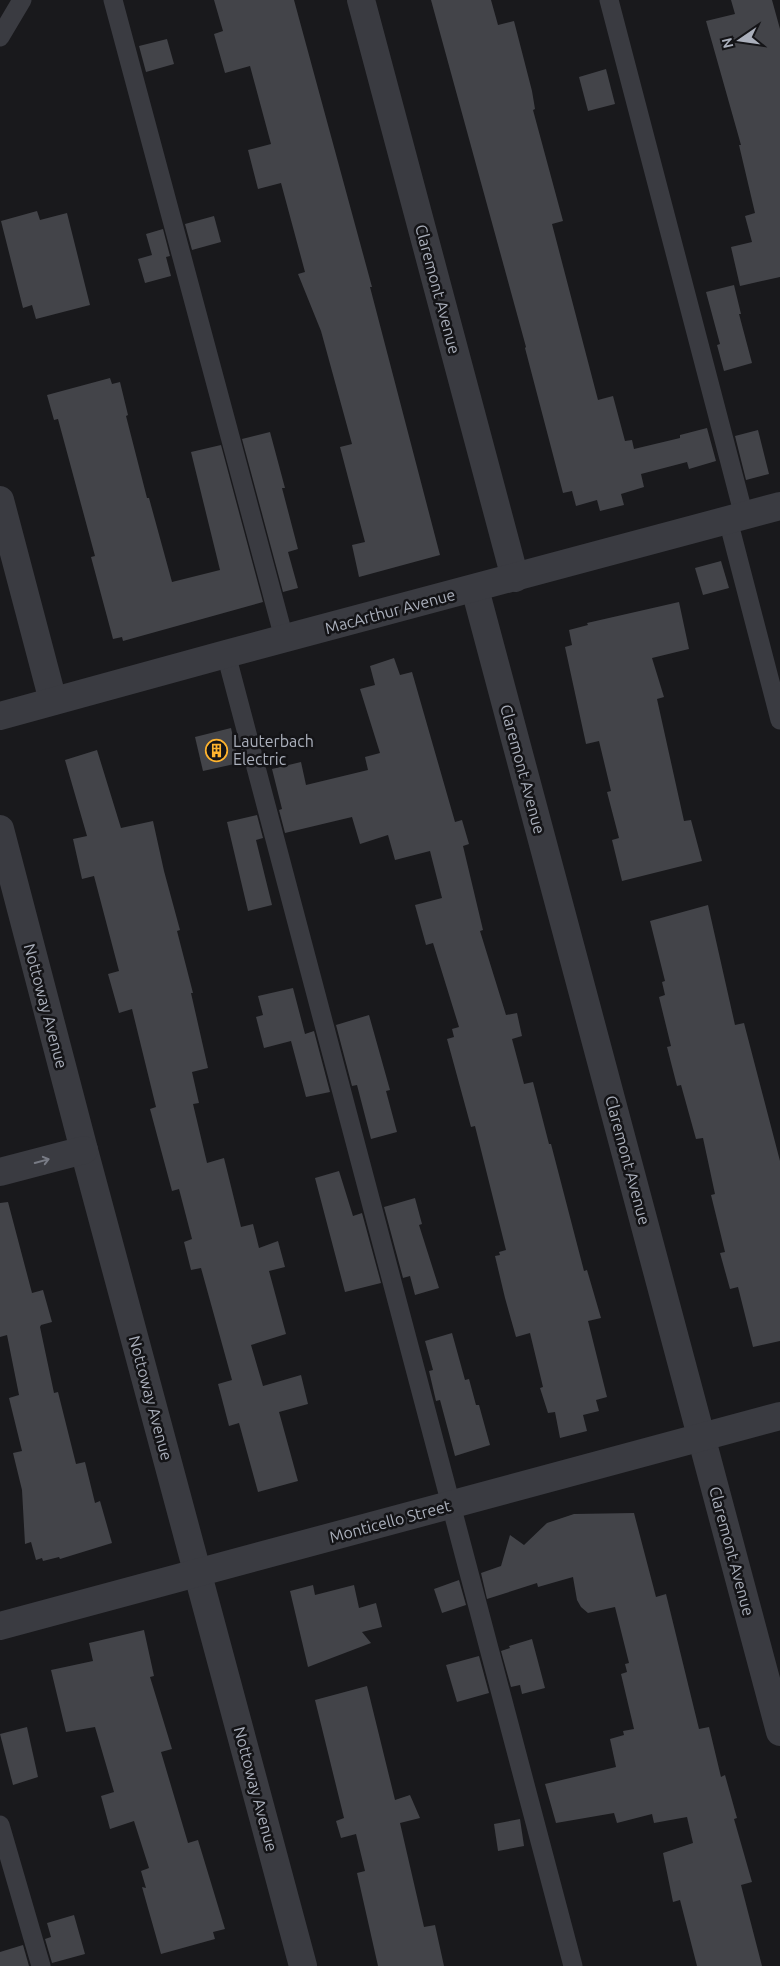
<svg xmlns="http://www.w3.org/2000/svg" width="780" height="1966" viewBox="0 0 780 1966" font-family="Ubuntu,sans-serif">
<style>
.building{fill:#434449}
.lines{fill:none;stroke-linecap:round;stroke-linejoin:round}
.service{stroke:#3a3b41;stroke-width:19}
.minor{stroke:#3a3b41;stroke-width:28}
.oneway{stroke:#787b85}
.labels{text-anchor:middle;stroke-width:5;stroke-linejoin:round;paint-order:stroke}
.street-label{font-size:16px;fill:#abb0bc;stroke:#141417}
.poi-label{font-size:16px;fill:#abb0bc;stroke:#141417;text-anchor:start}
</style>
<rect width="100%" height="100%" fill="#19191c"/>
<g class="building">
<path d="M214 0H294L372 287H370L440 555 359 577 352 545 365 542 340 447 352 444 321 331 298 274 305 272 281 183 258 189 248 150 271 144 250 66 225 73 214 34 223 31Z"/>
<path d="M431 0H491L498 25 514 21 532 91 535 109 533 110 563 221 552 224 598 400 613 396 625 441 632 440 634 449 680 438V435L707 428 716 461 689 469 687 462 641 474 644 487 621 494 624 505 600 511 597 500 576 506 572 491 563 493 525 348 526 347Z"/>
<path d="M731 0H772L780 29V277L740 286 731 247 752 242 745 216 755 213 739 145H741L706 21 735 14Z"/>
<path d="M167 39 174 64 146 72 139 46Z"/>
<path d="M606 69 615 104 588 111 579 77Z"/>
<path d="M37 211 40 220 67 213 90 305 36 319 32 305 23 308 1 221Z"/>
<path d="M214 216 221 242 192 250 185 224Z"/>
<path d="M163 229 170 256 166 257 171 276 145 283 138 259 152 255 146 234Z"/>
<path d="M734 285 741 314H739L752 363 724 371 717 345 720 344 706 292Z"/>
<path d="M110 378 112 384 120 382 128 415 126 416 147 498H149L172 582 220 570 191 452 221 445 263 602 123 641 122 637 113 639 91 557 95 556 58 419 54 420 47 395Z"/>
<path d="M758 430 769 474 746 480 735 436Z"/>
<path d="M270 432 285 488H282L298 549 288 552 298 588 283 592 242 439Z"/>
<path d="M721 561 729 588 703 595 695 568Z"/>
<path d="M679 602 689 649 652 658 664 697 657 699 684 821 691 820 702 861 622 881 612 840 619 838 607 792 611 791 599 741 586 744 565 647 572 645 569 630 588 625 587 623Z"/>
<path d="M394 658 400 675 412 672 455 822 462 820 469 844 463 846 483 930 480 931 506 1015 517 1013 522 1036 512 1039 524 1084 533 1082 549 1144H551L584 1271 587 1270 601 1318 588 1321 607 1397 596 1400 599 1411 583 1415 587 1431 560 1438 555 1412 548 1413 540 1388 543 1387 530 1333 516 1337 505 1298 495 1256 500 1255 499 1252 506 1250 475 1126 471 1127 447 1039 454 1037 452 1029 459 1027 433 943 426 945 415 905 442 898 430 851 395 860 388 835 360 844 352 817 285 833 279 810 282 809 272 769 301 762 306 785 368 770 365 757 380 753 360 689 375 685 370 666Z"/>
<path d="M231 728 239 763 203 771 195 737Z"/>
<path d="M97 750 121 828 153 821 164 871 180 930 177 931 193 993H191L208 1068 192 1072 199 1103 193 1104 207 1163 224 1158 241 1227 253 1224 259 1248 278 1241 285 1267 269 1271 286 1334 251 1345 263 1386 301 1375 308 1404 279 1412 298 1481 258 1492 239 1423 229 1426 218 1384 232 1380 201 1268 191 1270 184 1242 192 1239 179 1189 172 1191 150 1109 156 1107 132 1009 119 1013 108 974 119 971 94 876 82 879 73 839 87 836 65 760Z"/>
<path d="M257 815 263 838 256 840 272 905 248 911 227 822Z"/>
<path d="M708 905 735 1025 744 1023 780 1161V1341L753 1347 738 1287 730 1289 720 1253 725 1252 711 1195 715 1194 703 1138 696 1139 681 1085 677 1086 667 1047 671 1046 659 997 665 995 662 982 665 981 650 921Z"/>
<path d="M293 988 305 1034 314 1031 330 1092 306 1097 291 1041 264 1048 256 1017 263 1015 258 996Z"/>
<path d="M369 1015 390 1090 386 1091 397 1132 371 1139 357 1085 352 1086 336 1025Z"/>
<path d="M339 1171 353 1216 362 1213 381 1283 345 1292 315 1178Z"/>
<path d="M415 1198 422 1224 419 1225 439 1288 415 1295 410 1276 403 1278 384 1207Z"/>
<path d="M8 1202 32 1293 43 1290 52 1322 41 1325 40 1327 54 1393 58 1392 76 1464 85 1462 95 1503 100 1501 112 1543 60 1559 59 1557 43 1561 42 1558 36 1560 31 1542 25 1544 22 1490 13 1453 22 1451 9 1398 19 1395 7 1335 0 1337V1203Z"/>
<path d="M452 1333 465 1380 469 1379 476 1405H479L490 1445 455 1456 440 1400 436 1401 429 1371 433 1370 425 1341Z"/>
<path d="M634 1513 656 1597 666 1594 699 1729 709 1727 721 1777 725 1775 737 1818 734 1819 752 1882 741 1885 762 1966H697L680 1900 673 1902 663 1853 693 1843 687 1817 654 1823 652 1814 617 1823 614 1813 556 1823 545 1784 616 1767 610 1739 624 1735 623 1731 634 1729 621 1674 627 1672 625 1664 629 1663 615 1607 588 1613 581 1607 577 1600 573 1577 538 1587 537 1583 487 1599 481 1573 501 1566 510 1535 524 1545 547 1523 574 1514Z"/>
<path d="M459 1580 466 1605 442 1613 434 1589Z"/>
<path d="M313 1585 315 1595 354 1585 359 1608 376 1603 382 1627 362 1632 371 1643 308 1667 290 1591Z"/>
<path d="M144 1630 154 1676 150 1677 172 1749 161 1752 188 1843 198 1840 225 1929 213 1932 215 1939 161 1954 142 1887 146 1888 141 1871 149 1868 134 1821 110 1829 101 1796 114 1792 95 1727 66 1732 51 1670 93 1661 89 1643Z"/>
<path d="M532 1639 545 1688 522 1694 520 1685 511 1687 501 1651 510 1648 509 1646Z"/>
<path d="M479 1656 489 1693 457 1702 446 1665Z"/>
<path d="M367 1686 395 1800 410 1795 420 1818 400 1823 424 1927 435 1925 444 1966H378L357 1873 365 1871 356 1834 341 1838 336 1821 344 1818 315 1700Z"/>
<path d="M27 1727 38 1777 13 1785 0 1734Z"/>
<path d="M520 1819 524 1846 498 1851 494 1824Z"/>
<path d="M74 1915 85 1954 52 1963 45 1939 51 1937 47 1923Z"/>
<path d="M23 1945 29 1966H0V1952Z"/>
</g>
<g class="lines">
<g class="service">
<path d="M113 0 284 638"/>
<path d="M609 0 744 516"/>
<path d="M0 37 22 0"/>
<path d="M728 520 780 720"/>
<path d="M226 654 573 1966"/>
<path d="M0 1825 41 1966"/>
</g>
<g class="minor">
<path d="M361 0 515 578"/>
<path d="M0 500 53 701"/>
<path d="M475 589 780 1732"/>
<path d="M0 716 226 654 780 506"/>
<path d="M0 829 84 1150 303 1966"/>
<path d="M0 1172 84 1150"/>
<path d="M0 1626 780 1416"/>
</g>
</g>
<defs><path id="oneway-shaft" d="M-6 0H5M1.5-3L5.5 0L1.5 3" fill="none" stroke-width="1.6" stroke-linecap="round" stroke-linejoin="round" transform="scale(1.25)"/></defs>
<use class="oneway" href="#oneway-shaft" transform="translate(42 1161) rotate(-15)"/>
<defs>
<symbol id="building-ring" viewBox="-11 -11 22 22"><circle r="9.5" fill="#141417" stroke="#feb32e" stroke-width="1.5"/><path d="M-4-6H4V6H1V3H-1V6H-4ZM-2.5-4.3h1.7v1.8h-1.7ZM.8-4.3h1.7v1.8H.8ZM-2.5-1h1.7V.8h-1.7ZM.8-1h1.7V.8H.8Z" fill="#feb32e"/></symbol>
</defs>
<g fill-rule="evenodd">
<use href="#building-ring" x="204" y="738" width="25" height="25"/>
</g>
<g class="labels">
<g class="street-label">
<text transform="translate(438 289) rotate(75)" y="6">Claremont Avenue</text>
<text transform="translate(390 611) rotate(-15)" y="6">MacArthur Avenue</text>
<text transform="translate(523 769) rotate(75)" y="6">Claremont Avenue</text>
<text transform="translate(46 1006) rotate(75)" y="6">Nottoway Avenue</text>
<text transform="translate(628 1160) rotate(75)" y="6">Claremont Avenue</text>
<text transform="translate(151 1398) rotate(75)" y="6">Nottoway Avenue</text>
<text transform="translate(390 1521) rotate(-15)" y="6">Monticello Street</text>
<text transform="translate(732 1551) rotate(75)" y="6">Claremont Avenue</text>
<text transform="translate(256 1789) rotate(75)" y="6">Nottoway Avenue</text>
</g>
<g class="poi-label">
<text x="233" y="747">Lauterbach<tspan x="233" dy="18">Electric</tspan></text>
</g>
</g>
<g transform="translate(740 40) rotate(257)" stroke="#141417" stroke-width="4" paint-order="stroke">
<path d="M0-4L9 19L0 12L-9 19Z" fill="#abb0bc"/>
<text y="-8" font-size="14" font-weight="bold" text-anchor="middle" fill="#abb0bc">N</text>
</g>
</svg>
